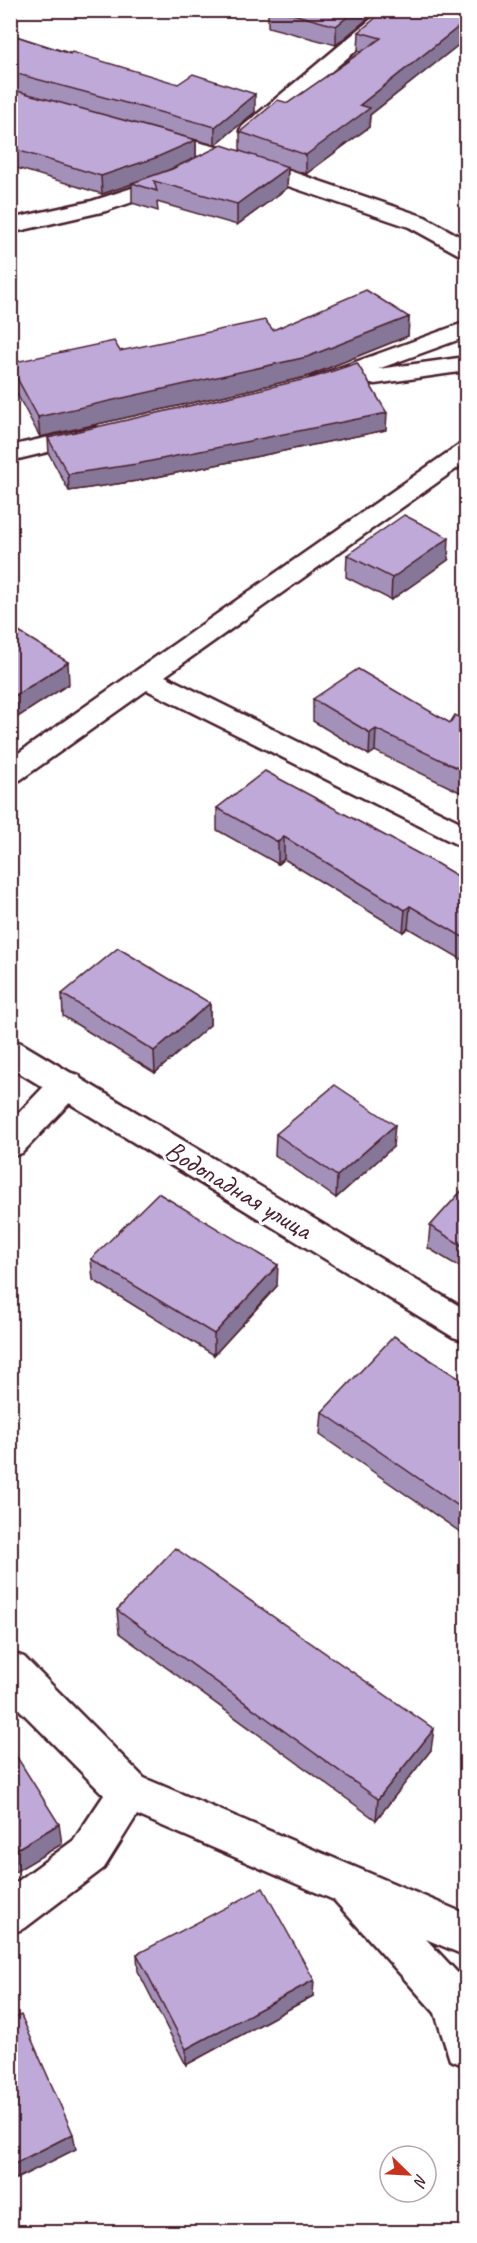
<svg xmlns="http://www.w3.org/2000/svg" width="477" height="2243" viewBox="0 0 477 2243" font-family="Caveat,sans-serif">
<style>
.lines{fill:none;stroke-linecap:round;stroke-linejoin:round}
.minor-casing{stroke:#4a1f2b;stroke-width:5}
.tertiary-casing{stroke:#4a1f2b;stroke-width:5}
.minor{fill:#fff;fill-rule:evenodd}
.tertiary{fill:#fff;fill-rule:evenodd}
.wall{fill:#a491ba;stroke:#4a1f2b;stroke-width:1.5}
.shaded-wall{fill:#867697;stroke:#4a1f2b;stroke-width:1.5}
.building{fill:#bfa9d8;stroke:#4a1f2b;stroke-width:1.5}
.labels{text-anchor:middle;stroke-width:6;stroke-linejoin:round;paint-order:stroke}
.street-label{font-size:28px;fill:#4a1f2b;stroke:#fff}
</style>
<rect width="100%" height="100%" fill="#fff"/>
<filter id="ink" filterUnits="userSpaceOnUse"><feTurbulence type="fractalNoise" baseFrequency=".0167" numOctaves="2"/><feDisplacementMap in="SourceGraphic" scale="12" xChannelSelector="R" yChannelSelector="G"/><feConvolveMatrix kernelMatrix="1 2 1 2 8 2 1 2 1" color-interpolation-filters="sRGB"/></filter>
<g filter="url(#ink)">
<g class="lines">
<defs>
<g id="minor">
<path d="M382 10H404L257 134H243L240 130 243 126Z"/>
<path d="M151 130 228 150 425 217 466 240V256L458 254 409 227 212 160 144 140 140 136 144 132Z"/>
<path d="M175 174 183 175 186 180 183 185 106 211 10 233V219L92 201Z"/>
<path d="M466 322V337L378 369 466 357V371L375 384 367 382 363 377 365 374 327 388 319 390 311 388 307 383 311 378Z"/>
<path d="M93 427 102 429 105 434 102 439 10 461V446Z"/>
<path d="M466 444V462L165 676 466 825V847L456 844 147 690 20 780 10 782V759L457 446Z"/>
<path d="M67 1072 79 1075 83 1084 79 1093 22 1153 10 1157V1122L55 1075Z"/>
<path d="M10 1652 24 1657 144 1778 466 1914V1956L426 1939 466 1982V2066L450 2060 435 2013 334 1900 137 1815 104 1868 25 1928 10 1934V1887L74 1840 104 1795 10 1700Z"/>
</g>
<path id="tertiary" d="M10 1039 21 1043 466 1310V1341L453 1337 10 1067Z"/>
</defs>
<use href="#minor" class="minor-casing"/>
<use href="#tertiary" class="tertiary-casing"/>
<use href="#minor" class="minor"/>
<use href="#tertiary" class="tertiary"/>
</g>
<g class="wall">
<path d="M266 10H378L336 45 268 27V11Z"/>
<path d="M466 10V39L370 115 369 127 306 174 288 168 287 188 237 225 157 202 158 211 132 203V184L102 194 10 166V34L255 112 215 145 107 116 196 140V157L240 151V132L288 103 361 52 358 51 359 32Z"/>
<path d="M409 317 408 336 306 377 40 437 11 383 10 363 120 351 273 330Z"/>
<path d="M386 430 137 481 69 491 49 454 48 438Z"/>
<path d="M347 555 448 560 391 600 346 577Z"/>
<path d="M313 699 450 723 466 721V795L375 751 369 755 313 721Z"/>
<path d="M217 808 466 881V962L408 928 403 932 284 859 278 864 217 830Z"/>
<path d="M62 994 210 1003V1025L155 1073 63 1016Z"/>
<path d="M276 1134 393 1147 336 1198 275 1155Z"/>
<path d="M466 1186V1271L428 1248 430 1226Z"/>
<path d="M91 1259 277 1286 214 1355 93 1280Z"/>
<path d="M466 1383V1536L320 1435 322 1412Z"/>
<path d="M117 1610 431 1750 376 1820 119 1633Z"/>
<path d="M137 1954 313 1996 186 2065 138 1971Z"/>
</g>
<g class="shaded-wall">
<path d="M356 10H378L336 45V26Z"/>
<path d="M466 21V39L370 115 369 127 306 174V155L360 105Z"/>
<path d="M255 94V112L215 145V127Z"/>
<path d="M196 140V158L155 176 132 183V184L102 194 101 176Z"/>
<path d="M288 167 287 188 237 225V204Z"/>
<path d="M409 317 408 336 306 377 40 437 38 417Z"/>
<path d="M387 413 386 430 137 481 69 491 68 474Z"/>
<path d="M449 538 448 560 391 600 392 578Z"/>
<path d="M68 662 69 684 10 722V699Z"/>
<path d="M376 729 375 751 369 755 370 733Z"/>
<path d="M284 837V859L278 864V842Z"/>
<path d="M410 906 408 928 403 932 405 910Z"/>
<path d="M210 1003V1025L155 1073 154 1051Z"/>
<path d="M395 1125 393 1147 336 1198 337 1176Z"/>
<path d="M278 1265 277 1286 214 1355V1334Z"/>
<path d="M434 1729 431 1750 376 1820 378 1799Z"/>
<path d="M59 1824 62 1844 10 1875V1853Z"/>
<path d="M314 1980 313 1996 186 2065V2049Z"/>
<path d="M73 2134 76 2149 10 2182V2166Z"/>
</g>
<g class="building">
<path d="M278 10H356L336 26Z"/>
<path d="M385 10H466V21L360 105 370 108 306 155 240 132 278 100 288 103 381 38 359 32Z"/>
<path d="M10 34 70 54 72 52 178 84 193 74 255 94 215 127 10 72Z"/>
<path d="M10 89 196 140 155 158 101 176 10 148Z"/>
<path d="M222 145 288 167 237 204 154 181 157 191 132 183 172 169Z"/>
<path d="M366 290 409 317 307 357 38 417 10 365V363L114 341 120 351 265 320 273 330Z"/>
<path d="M357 363 387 413 137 464 68 474 48 438 315 377Z"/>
<path d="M404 515 449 538 392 578 347 555Z"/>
<path d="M19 632 68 662 10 699V638Z"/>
<path d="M358 669 450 723 455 715 466 721V772L376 729 370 733 313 699Z"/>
<path d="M265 771 434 862 466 881V939L410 906 405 910 284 837 278 842 217 808Z"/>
<path d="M118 948 210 1003 154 1051 62 994Z"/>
<path d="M335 1085 395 1125 337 1176 276 1134Z"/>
<path d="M466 1186V1248L430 1226Z"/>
<path d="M158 1193 278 1265 214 1334 91 1259Z"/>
<path d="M394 1336 466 1383V1511L322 1412Z"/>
<path d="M175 1548 434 1729 378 1799 117 1610Z"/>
<path d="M10 1746 59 1824 10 1853Z"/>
<path d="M263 1888 314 1980 186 2049 137 1954Z"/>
<path d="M21 2015 73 2134 10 2166V2020Z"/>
</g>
</g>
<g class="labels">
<g class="street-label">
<text transform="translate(239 1189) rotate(31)" y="10">Водопадная улица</text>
</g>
</g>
<rect width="477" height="2243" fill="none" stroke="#fff" stroke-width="36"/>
<rect x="18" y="18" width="441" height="2207" fill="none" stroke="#4a1f2b" stroke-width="2" filter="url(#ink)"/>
<g transform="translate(408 2174) rotate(114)"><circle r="28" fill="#ffffff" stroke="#b7a5aa" stroke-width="1.5"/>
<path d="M0-4.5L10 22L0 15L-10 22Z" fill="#c8321e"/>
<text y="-9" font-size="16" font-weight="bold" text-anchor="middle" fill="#4a1f2b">N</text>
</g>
</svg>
